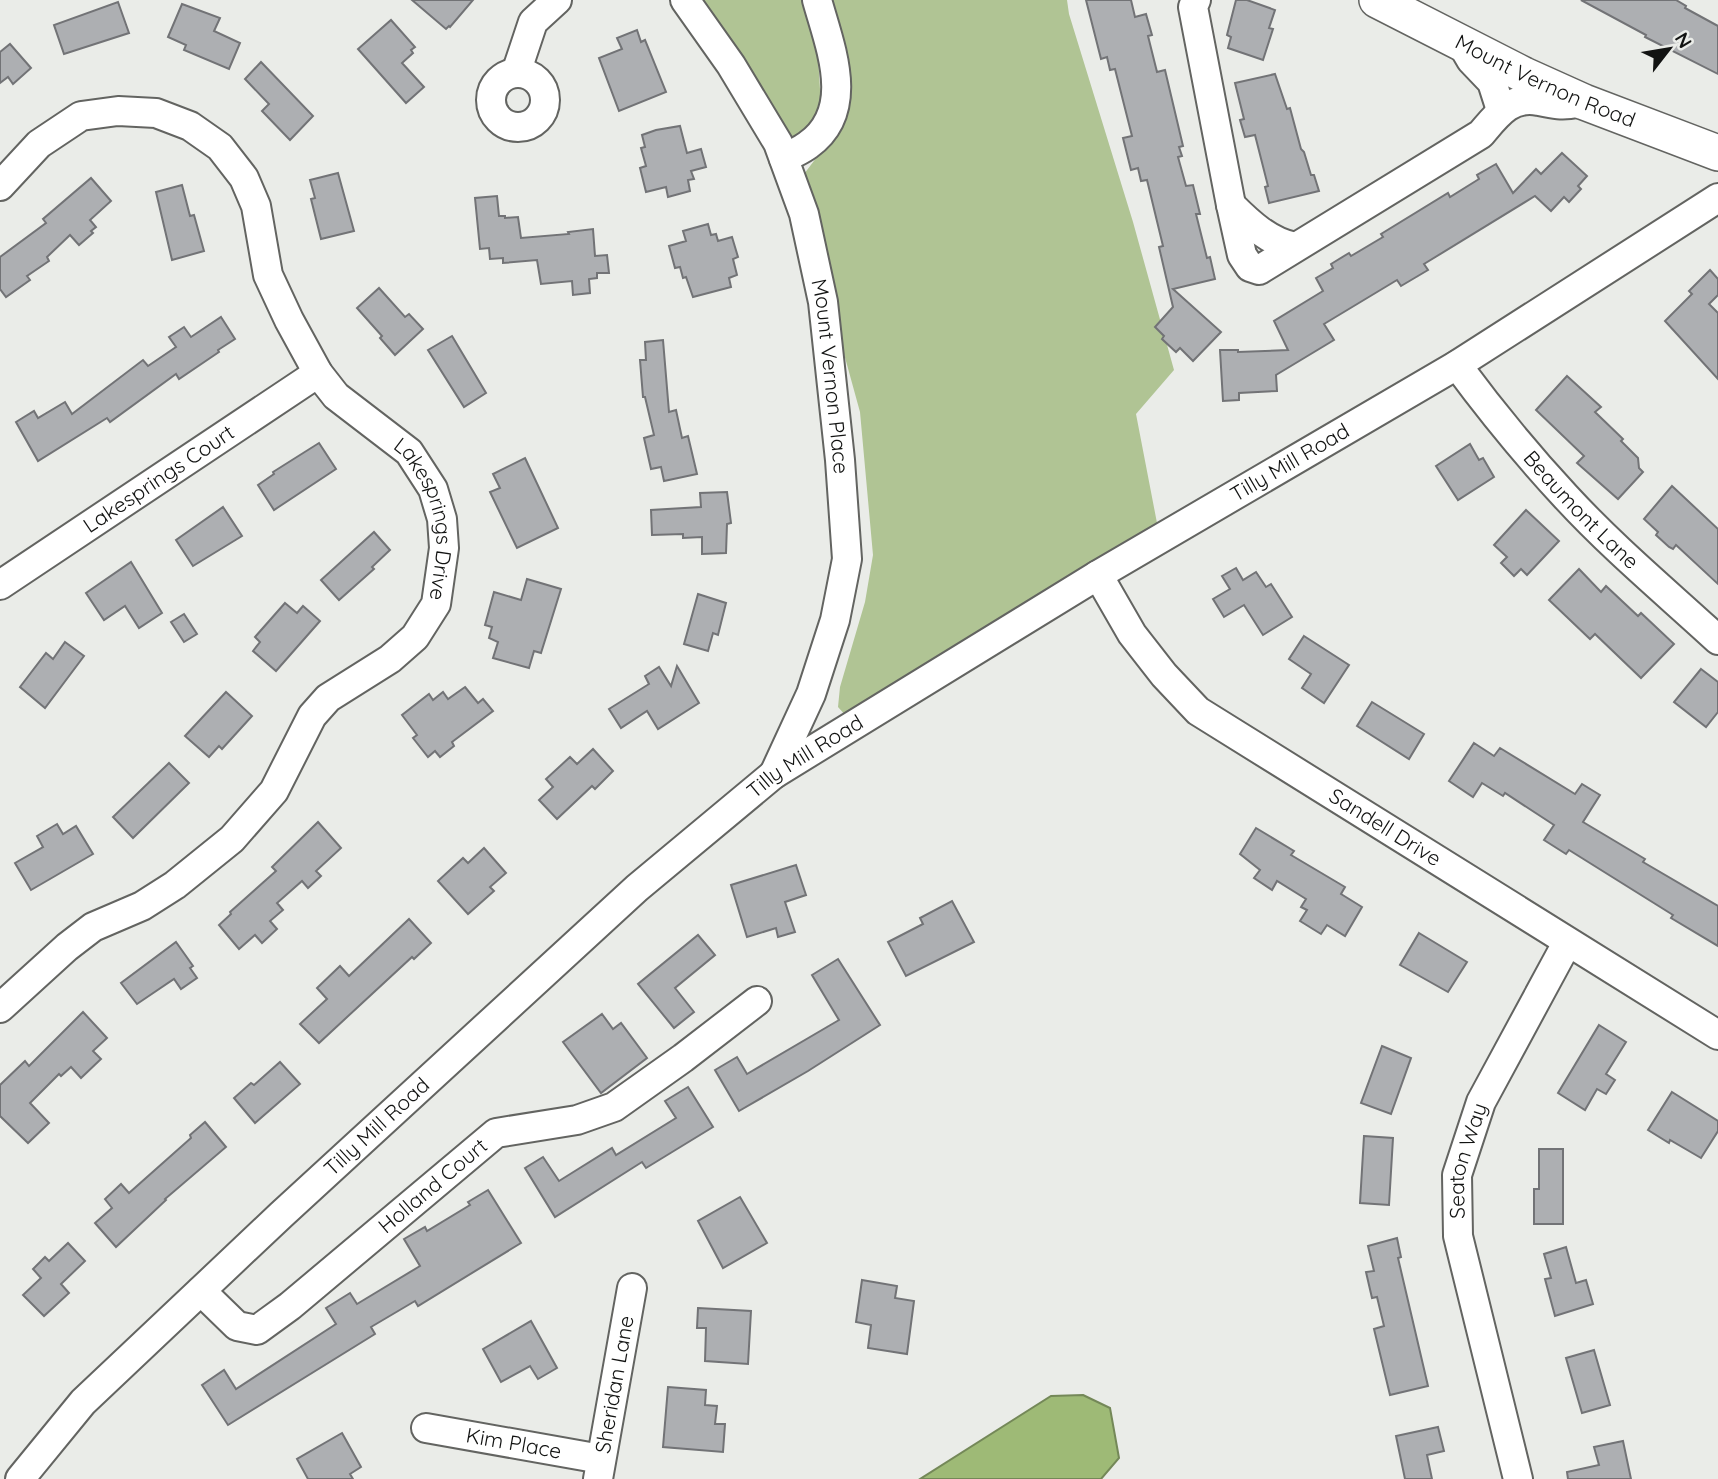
<svg xmlns="http://www.w3.org/2000/svg" width="1718" height="1479" viewBox="0 0 1718 1479" font-family="Quicksand,sans-serif">
<style>
.green{fill:#b0c494}
.water{fill:#9eba76;stroke:#748858;stroke-width:2}
.building{fill:#adafb2;stroke:#727376;stroke-width:2}
.lines{fill:none;stroke-linecap:round;stroke-linejoin:round}
.minor-casing{stroke:#636461;stroke-width:32}
.major-casing{stroke:#636461;stroke-width:38}
.minor{stroke:#fff;stroke-width:28}
.major{stroke:#fff;stroke-width:35}
.labels{text-anchor:middle;stroke-width:6;stroke-linejoin:round;paint-order:stroke}
.street-label{font-size:21px;fill:#121312;stroke:#eaece8}
</style>
<rect width="100%" height="100%" fill="#eaece8"/>
<g class="green">
<path d="M697 0H805L818 58 821 104 809 131 793 137 779 129Z"/>
<path d="M824 0H1067L1069 14 1133 222 1174 370 1136 414 1157 523 937 658 847 717 838 707 840 687 865 602 873 555 860 412 838 332 801 178 845 120V102Z"/>
</g>
<path class="water" d="M1083 1395 1110 1408 1119 1458 1101 1479H920L1051 1396Z"/>
<g class="building">
<path d="M412 0H473L450 27 449 26 446 29Z"/>
<path d="M1086 0H1131L1135 17 1146 14 1152 35 1148 36 1157 72 1165 70 1183 146 1179 147 1182 156 1178 157 1186 186 1193 185 1200 214H1196L1207 258 1210 257 1215 279 1173 289 1221 332 1193 361 1180 348 1176 352 1162 339 1164 336 1155 327 1173 307 1159 247 1163 246 1147 180 1141 181 1138 168 1131 170 1123 138 1132 136 1115 69 1110 70 1107 57 1101 59Z"/>
<path d="M1236 0H1247L1275 10 1269 28 1273 29 1263 60 1228 48 1231 37 1227 35Z"/>
<path d="M1581 0H1676L1686 6 1685 8 1718 26V74L1645 37 1646 35Z"/>
<path d="M118 2 129 33 64 54 54 25Z"/>
<path d="M182 4 220 18 214 31 240 43 229 69 184 50 186 45 168 37Z"/>
<path d="M391 20 415 47 411 50 413 53 402 63 424 87 406 103 358 49Z"/>
<path d="M637 30 641 42 645 40 666 92 619 111 599 58 622 49 617 38Z"/>
<path d="M10 44 31 68 13 84 8 77 0 83V52Z"/>
<path d="M261 62 313 116 290 140 262 111 269 104 245 79Z"/>
<path d="M1275 74 1287 109 1290 108 1301 149 1304 152 1311 175H1314L1319 191 1269 203 1265 187 1268 186 1255 135 1245 137 1240 120 1244 119 1235 83Z"/>
<path d="M680 126 687 153 701 149 706 167 691 171 694 179 688 180 690 191 668 197 666 187 646 192 640 168 646 166 641 148 645 147 642 135 656 130Z"/>
<path d="M1562 153 1587 176 1578 186 1581 189 1569 202 1564 197 1551 211 1535 196 1424 264 1428 270 1401 286 1397 280 1324 324 1334 340 1276 375 1277 391 1239 393V400L1223 401 1220 350H1238V352L1288 350 1274 321 1323 291 1316 278 1333 268 1331 264 1349 253 1351 256 1383 237 1381 234 1448 193 1450 197 1479 179 1477 175 1496 164 1513 193 1536 169 1541 174Z"/>
<path d="M338 173 354 231 321 239 311 199 315 198 310 180Z"/>
<path d="M91 178 111 201 90 220 96 227 91 231 93 233 79 245 70 235 47 257 49 261 27 276 30 280 6 297 0 289V257L46 223 43 219Z"/>
<path d="M182 185 190 216 194 215 204 251 172 260 156 192Z"/>
<path d="M497 196 499 216H505V218L518 217 521 238 569 234 568 232 593 229 595 256 607 255 609 273H597V278L589 279 590 293 573 295 572 281 541 284 537 260 503 263V258L490 259 489 248 480 249 475 198Z"/>
<path d="M708 224 711 235 716 234 718 241 732 237 738 257 733 259 737 275 729 278 731 287 693 297 686 277 683 278 680 267 675 268 669 246 686 241 683 231Z"/>
<path d="M1710 270 1718 279V295L1709 304 1718 313V379L1665 321 1692 294 1689 291Z"/>
<path d="M379 288 405 317 409 314 423 329 395 355 380 338 382 336 357 308Z"/>
<path d="M221 317 235 339 218 350 219 352 179 379 176 374 110 422 107 418 38 461 16 422 34 411 38 418 65 402 72 414 143 360 148 366 176 347 169 337 184 327 191 337Z"/>
<path d="M452 336 486 393 464 407 428 350Z"/>
<path d="M663 340 669 412 676 410 682 438 688 436 697 474 664 481 661 467 651 469 644 438 654 435 645 397H643L640 360H646L645 342Z"/>
<path d="M1567 376 1601 407 1595 412 1623 439 1621 441 1638 458 1639 468 1643 472 1618 499 1577 463 1584 456 1536 410Z"/>
<path d="M319 443 336 469 274 510 258 485 274 474 273 472Z"/>
<path d="M1470 444 1479 460 1483 458 1494 477 1458 500 1436 466Z"/>
<path d="M525 458 558 528 517 548 490 492 500 488 493 474Z"/>
<path d="M1672 486 1718 529V584L1676 545 1673 549 1669 547 1656 535 1658 532 1644 519Z"/>
<path d="M727 492 731 523 727 524 726 553 702 554V537L683 538V534L652 535 651 510 701 507 700 493Z"/>
<path d="M223 507 242 536 193 566 176 540Z"/>
<path d="M1526 510 1559 541 1527 575 1521 569 1514 576 1501 563 1507 557 1494 545Z"/>
<path d="M374 532 390 550 372 567 374 569 339 600 321 580Z"/>
<path d="M131 562 162 613 139 628 125 606 104 620 86 593Z"/>
<path d="M1236 568 1243 580 1256 572 1266 587 1271 584 1292 617 1263 635 1244 605 1224 617 1213 599 1230 589 1222 576Z"/>
<path d="M1579 569 1601 592 1606 586 1638 616 1641 613 1674 644 1641 678 1595 634 1590 639 1549 600Z"/>
<path d="M527 579 561 589 541 653 534 651 529 668 493 658 498 642 489 638 492 627 485 625 494 592 521 600Z"/>
<path d="M698 594 726 603 718 635 713 633 708 651 684 644Z"/>
<path d="M285 603 297 613 303 606 320 621 276 671 253 651 260 642 255 637Z"/>
<path d="M184 614 197 634 184 642 171 622Z"/>
<path d="M1304 636 1349 665 1324 703 1302 688 1311 674 1289 659Z"/>
<path d="M65 642 84 656 45 708 20 687 46 653 53 659Z"/>
<path d="M677 666 699 703 658 729 647 711 621 728 609 709 649 684 645 676 659 667 671 686Z"/>
<path d="M1701 669 1718 682V712L1706 727 1674 702Z"/>
<path d="M465 687 478 703 483 699 493 711 452 742 454 746 440 757 435 751 428 757 413 738 417 735 402 715 429 694 433 700 443 692 448 699Z"/>
<path d="M226 692 252 716 222 749 219 746 209 757 185 736Z"/>
<path d="M1372 702 1424 734 1409 759 1357 726Z"/>
<path d="M1474 743 1494 756 1500 748 1575 794 1582 784 1600 795 1583 822 1645 859 1643 862 1718 906V946L1671 918 1673 915 1569 850 1566 854 1544 840 1554 825 1505 793 1503 796 1482 783 1473 797 1449 781Z"/>
<path d="M593 749 613 771 595 789 592 786 557 819 539 800 553 787 546 779 570 757 577 764Z"/>
<path d="M169 763 189 783 133 838 113 817Z"/>
<path d="M318 822 341 848 316 871 321 876 308 888 302 881 277 903 283 910 270 921 277 929 262 943 255 935 239 949 219 925 231 914 230 912 276 871 272 867Z"/>
<path d="M57 824 63 834 76 826 93 854 31 890 15 863 43 847 37 836Z"/>
<path d="M1256 828 1294 851 1291 855 1345 887 1341 894 1362 907 1345 936 1327 925 1321 934 1300 921 1307 910 1301 907 1306 899 1277 881 1272 890 1254 878 1260 870 1240 854Z"/>
<path d="M484 848 506 873 490 887 494 891 468 914 438 881 463 858 468 863Z"/>
<path d="M796 865 806 895 785 902 795 932 778 937 776 928 747 937 731 885Z"/>
<path d="M952 901 974 942 906 976 888 942 923 924 920 918Z"/>
<path d="M409 919 431 943 414 959 412 957 319 1043 300 1024 327 999 317 988 340 966 349 976Z"/>
<path d="M1419 933 1467 962 1448 992 1400 965Z"/>
<path d="M698 935 715 955 675 988 694 1012 674 1028 638 984Z"/>
<path d="M176 942 193 966 190 968 197 978 181 989 174 979 137 1004 121 983Z"/>
<path d="M838 959 880 1025 808 1071 739 1111 715 1070 737 1057 747 1074 839 1020 812 975Z"/>
<path d="M83 1012 107 1038 93 1051 101 1059 81 1078 71 1067 61 1076 59 1074 30 1103 49 1123 28 1143 0 1116V1085L25 1061 29 1066Z"/>
<path d="M602 1014 613 1029 621 1023 647 1058 601 1093 563 1042Z"/>
<path d="M1599 1025 1626 1042 1606 1074 1615 1080 1606 1094 1597 1089 1585 1110 1558 1093Z"/>
<path d="M1382 1046 1411 1058 1391 1114 1361 1103Z"/>
<path d="M280 1062 300 1084 255 1123 234 1098 251 1083 254 1085Z"/>
<path d="M688 1087 713 1127 646 1168 642 1162 555 1217 525 1168 543 1157 559 1181 612 1148 616 1155 676 1118 665 1101Z"/>
<path d="M1672 1092 1718 1121V1131L1701 1158 1670 1140 1669 1143 1648 1130Z"/>
<path d="M205 1122 226 1147 165 1199 166 1200 116 1247 95 1223 112 1208 105 1199 121 1184 129 1193 191 1138 190 1135Z"/>
<path d="M1364 1136 1393 1138 1389 1205 1360 1203Z"/>
<path d="M1539 1149H1563V1224H1534V1189H1539Z"/>
<path d="M488 1190 521 1243 418 1306 415 1301 371 1327 375 1334 228 1425 202 1385 224 1370 236 1389 336 1324 326 1308 350 1293 357 1304 420 1266 404 1239 425 1227 427 1231 470 1205 468 1202Z"/>
<path d="M740 1197 767 1243 723 1268 698 1221Z"/>
<path d="M1397 1238 1401 1257 1398 1258 1428 1386 1390 1395 1374 1329 1384 1326 1377 1297 1372 1298 1366 1272 1374 1271 1368 1246Z"/>
<path d="M68 1243 85 1261 61 1284 69 1293 44 1316 23 1295 41 1278 33 1269 45 1257 49 1261Z"/>
<path d="M1566 1247 1576 1283 1586 1280 1593 1304 1555 1316 1545 1279 1551 1278 1544 1254Z"/>
<path d="M862 1280 897 1286 895 1298 914 1301 907 1354 868 1348 871 1325 856 1322Z"/>
<path d="M698 1308 751 1311 748 1364 705 1361 706 1328H697Z"/>
<path d="M531 1321 557 1368 538 1379 530 1366 501 1382 483 1349Z"/>
<path d="M1594 1350 1610 1405 1582 1413 1566 1358Z"/>
<path d="M668 1387 706 1390 705 1405 717 1406 715 1424H725L723 1452 663 1447Z"/>
<path d="M1438 1427 1444 1451 1427 1455 1432 1479H1405L1396 1436Z"/>
<path d="M342 1433 361 1467 350 1474 353 1479H308L297 1459Z"/>
<path d="M1623 1441 1631 1479H1568L1567 1472 1599 1465 1594 1447Z"/>
</g>
<g class="lines">
<defs>
<g id="minor">
<path id="s1" d="M685 0 731 65 778 143 804 214 823 302 840 460 847 559 835 620 811 694 774 774"/>
<path d="M1196 0 1193 7 1231 205 1242 255 1250 267 1259 270 1481 134C1497 115 1511 95 1539 101 1553 104 1562 106 1577 103"/>
<path d="M1464 48 1471 60 1492 82 1501 110"/>
<path d="M516 73 533 22 557 0"/>
<circle cx="518" cy="100" r="27"/>
<path d="M784 159C791 154 800 151 808 145 857 110 830 47 817 0"/>
<path id="s2" d="M0 186 39 144 81 116 118 111 156 113 190 126 220 147 244 178 256 206 268 275 289 320 318 373 336 396 409 452 433 489 442 519 444 548 436 604 415 637 390 659 328 698 312 716 274 791 232 839 175 885 142 906 93 927 67 947 0 1008"/>
<path d="M1231 205C1249 223 1269 242 1295 247"/>
<path id="s3" d="M1457 365C1491 411 1527 455 1566 497 1613 548 1667 593 1718 640"/>
<path id="s4" d="M1098 575 1132 634 1164 675 1198 711 1718 1035"/>
<path id="s5" d="M0 585 318 373"/>
<path id="s6" d="M201 1291 237 1326 257 1330 290 1306 496 1133 577 1120 614 1107 683 1058 757 1001"/>
<path id="s7" d="M426 1428 601 1459"/>
<path id="s8" d="M20 1479 83 1402 281 1215 637 888 774 774 1098 575 1457 365 1718 198"/>
<path id="s9" d="M598 1479 632 1288"/>
<path id="s10" d="M1518 1479 1458 1236 1457 1175 1481 1102 1567 943"/>
</g>
<g id="major">
<path id="s11" d="M1377 0 1524 75 1584 102 1718 153"/>
</g>
</defs>
<use href="#minor" class="minor-casing"/>
<use href="#major" class="major-casing"/>
<use href="#minor" class="minor"/>
<use href="#major" class="major"/>
</g>
<g class="labels">
<g class="street-label">
<text dy="7" stroke="none"><textPath href="#s11" startOffset="187">Mount Vernon Road</textPath></text>
<text dy="7" stroke="none"><textPath href="#s1" startOffset="411">Mount Vernon Place</textPath></text>
<text dy="7" stroke="none"><textPath href="#s8" startOffset="1636">Tilly Mill Road</textPath></text>
<text dy="7" stroke="none"><textPath href="#s5" startOffset="191">Lakesprings Court</textPath></text>
<text dy="7" stroke="none"><textPath href="#s3" startOffset="191">Beaumont Lane</textPath></text>
<text dy="7" stroke="none"><textPath href="#s2" startOffset="698">Lakesprings Drive</textPath></text>
<text dy="7" stroke="none"><textPath href="#s8" startOffset="1069">Tilly Mill Road</textPath></text>
<text dy="7" stroke="none"><textPath href="#s4" startOffset="390">Sandell Drive</textPath></text>
<text dy="7" stroke="none"><textPath href="#s8" startOffset="502">Tilly Mill Road</textPath></text>
<text dy="7" stroke="none"><textPath href="#s10" startOffset="327">Seaton Way</textPath></text>
<text dy="7" stroke="none"><textPath href="#s6" startOffset="298">Holland Court</textPath></text>
<text dy="7" stroke="none"><textPath href="#s9" startOffset="96">Sheridan Lane</textPath></text>
<text dy="7" stroke="none"><textPath href="#s7" startOffset="89">Kim Place</textPath></text>
</g>
</g>
<g transform="translate(1669 49) rotate(59)" stroke="#eaece8" stroke-width="5" paint-order="stroke">
<path d="M0-5L12 26L0 18L-12 26Z" fill="#121312"/>
<text y="-10" font-size="19" font-weight="bold" text-anchor="middle" fill="#121312">N</text>
</g>
</svg>
